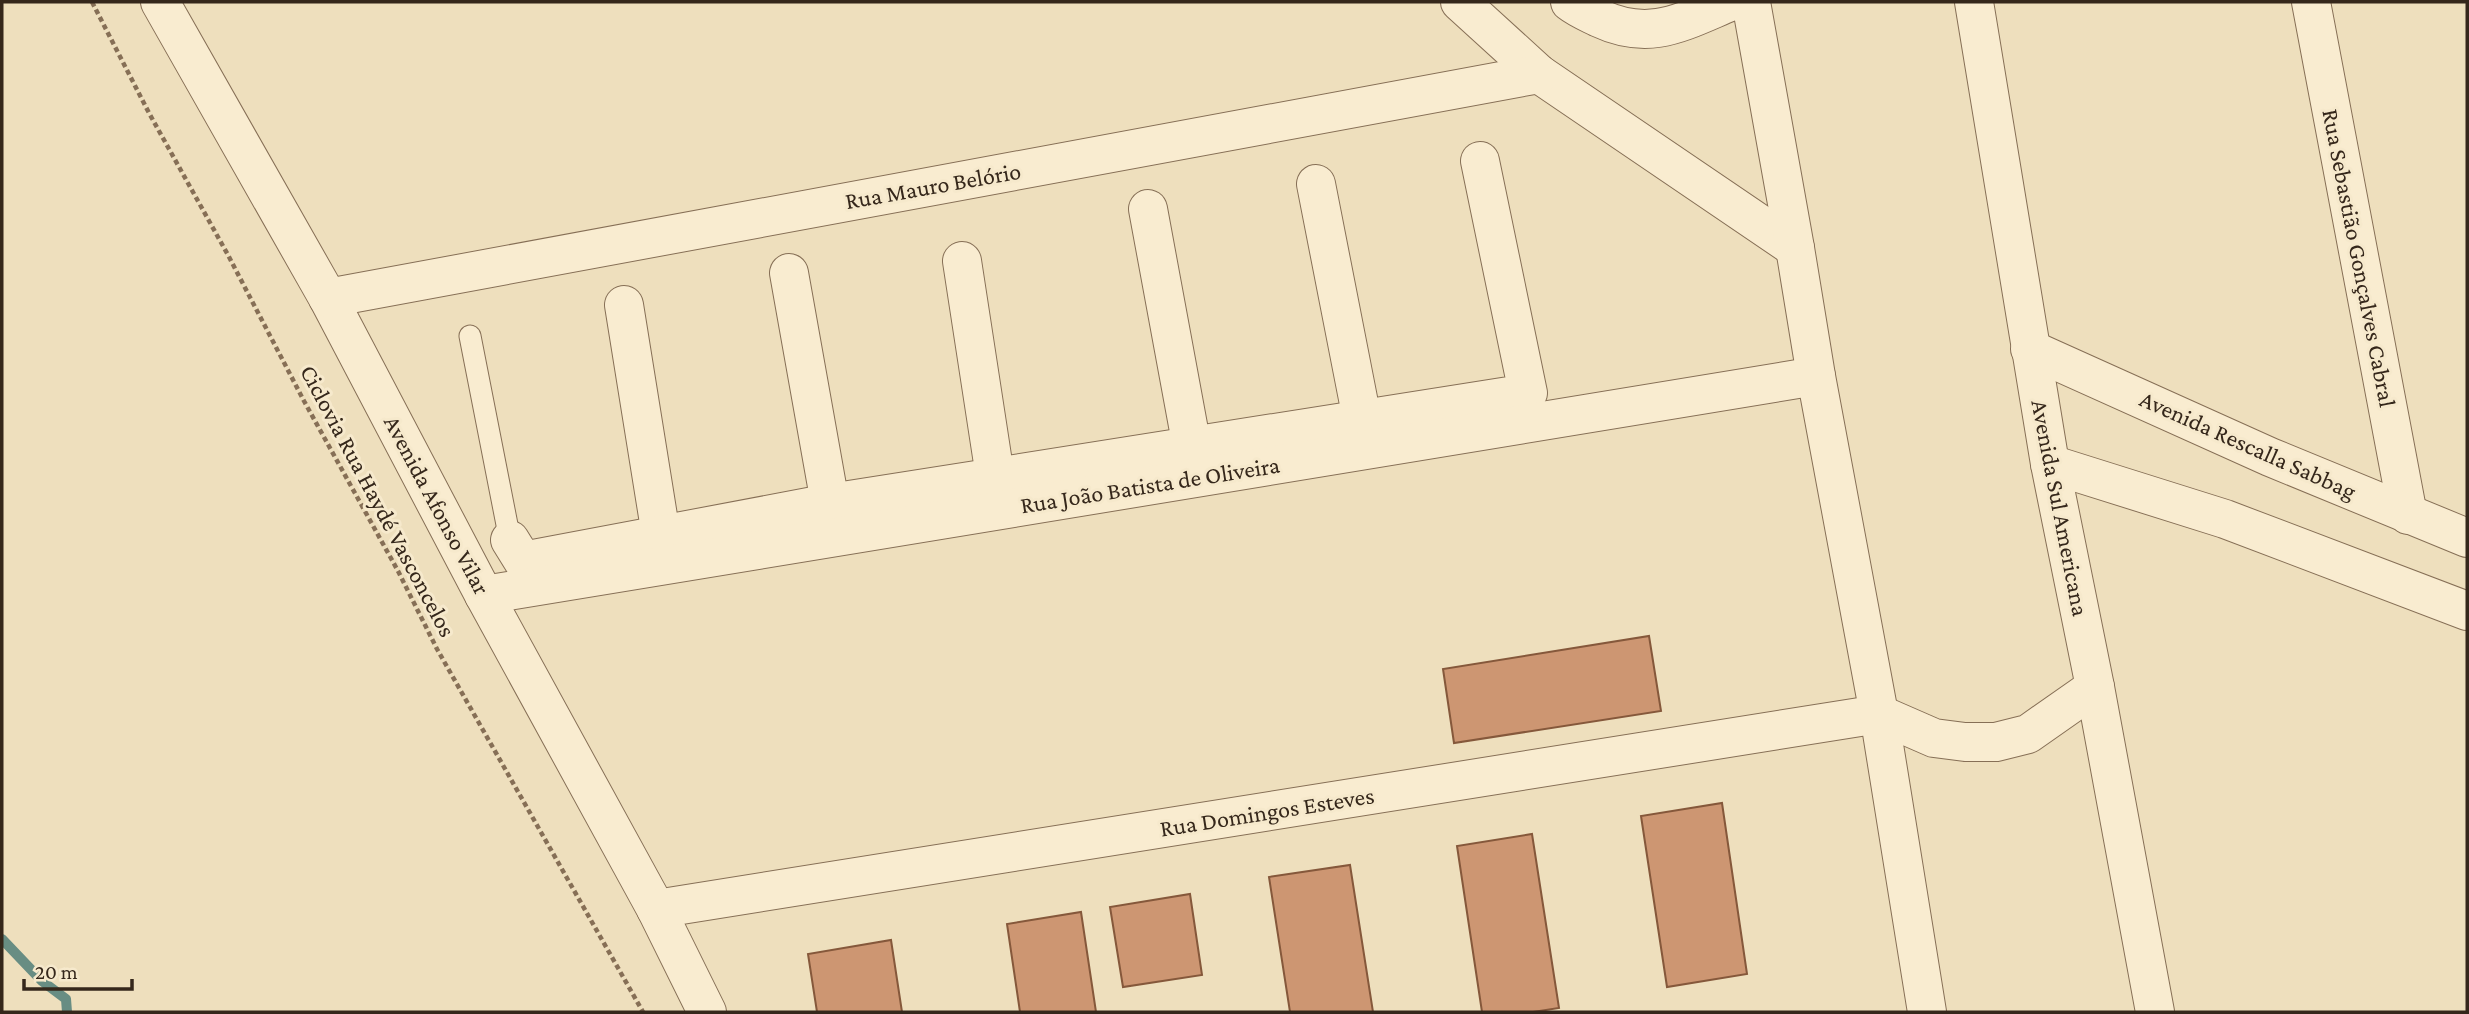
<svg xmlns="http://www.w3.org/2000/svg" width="2469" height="1014" viewBox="0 0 2469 1014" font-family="'Crimson Pro',serif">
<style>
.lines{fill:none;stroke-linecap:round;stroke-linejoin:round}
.stream{stroke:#688d83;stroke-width:10}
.building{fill:#cd9672;stroke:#85583b;stroke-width:2}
.service-casing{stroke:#866f56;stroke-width:23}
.minor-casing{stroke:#866f56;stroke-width:40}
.tertiary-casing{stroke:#866f56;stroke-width:40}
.path{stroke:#866f56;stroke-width:4.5;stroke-dasharray:5 3.5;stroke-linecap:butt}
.service{stroke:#f9ecd0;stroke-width:21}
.minor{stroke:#f9ecd0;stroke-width:38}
.tertiary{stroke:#f9ecd0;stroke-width:38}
.labels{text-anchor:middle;stroke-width:6;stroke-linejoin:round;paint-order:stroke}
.street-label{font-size:24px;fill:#35271b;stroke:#f6e9cc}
</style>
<rect width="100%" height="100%" fill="#eedfbd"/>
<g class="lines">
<path class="stream" d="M2 939 42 981 66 999 67 1012"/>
</g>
<g class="building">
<path d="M1649 636 1661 711 1454 743 1443 669Z"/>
<path d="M1722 803 1747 974 1667 987 1641 816Z"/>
<path d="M1532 834 1559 1008 1533 1012H1482L1457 846Z"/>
<path d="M1350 865 1373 1012H1290L1269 877Z"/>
<path d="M1190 894 1202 975 1123 987 1110 907Z"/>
<path d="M1081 912 1096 1012H1020L1007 924Z"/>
<path d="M891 940 902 1012H817L808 954Z"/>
</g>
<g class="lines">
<defs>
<path id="service" d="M470 336 510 540"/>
<g id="minor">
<path d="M160 2 328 298 484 595 656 909 707 1012"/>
<path d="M1460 2 1539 74 1795 248"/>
<path d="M1570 2C1579 9 1589 13 1599 18 1650 42 1682 22 1730 2"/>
<path d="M2311 2 2408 515"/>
<path d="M1316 184 1362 419"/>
<path d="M1148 209 1192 447"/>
<path d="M962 261 995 476"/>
<path d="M789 273 830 503"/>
<path d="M328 298 1539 74"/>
<path d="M624 305 661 535"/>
<path d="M510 540 523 561 830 503 1528 393 1480 161"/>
<path d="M484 595 1816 376"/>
<path d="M656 909 1879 714"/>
</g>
<g id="tertiary">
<path d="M1751 2 1795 248 1816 376 1879 714 1927 1012"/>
<path d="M1974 2 2050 464 2095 687 2155 1012"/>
<path d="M2030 349 2270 457 2467 538"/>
<path d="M2050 464 2225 519 2467 611"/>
<path d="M1879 714 1934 738 1965 742H1996L2028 734 2095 687"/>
</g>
</defs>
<use href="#service" class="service-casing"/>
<use href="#minor" class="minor-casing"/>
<use href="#tertiary" class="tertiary-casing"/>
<path class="path" d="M92 2 149 113 228 255 304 401 398 571 437 649 643 1012"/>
<use href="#service" class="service"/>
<use href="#minor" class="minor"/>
<use href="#tertiary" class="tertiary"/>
</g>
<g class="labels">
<g class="street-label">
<text transform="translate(933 186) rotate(-10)" y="8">Rua Mauro Belório</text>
<text transform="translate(2359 258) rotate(79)" y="8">Rua Sebastião Gonçalves Cabral</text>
<text transform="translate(2248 445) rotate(24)" y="8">Avenida Rescalla Sabbag</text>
<text transform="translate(1150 485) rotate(-9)" y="8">Rua João Batista de Oliveira</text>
<text transform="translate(378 501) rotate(62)" y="8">Ciclovia Rua Haydé Vasconcelos</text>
<text transform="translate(437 505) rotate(62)" y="8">Avenida Afonso Vilar</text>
<text transform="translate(2060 508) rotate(79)" y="8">Avenida Sul Americana</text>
<text transform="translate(1267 812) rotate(-9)" y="8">Rua Domingos Esteves</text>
</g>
</g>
<rect width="2469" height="1014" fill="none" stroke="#35271b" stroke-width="7"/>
<path d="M24 979v10h108v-10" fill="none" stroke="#35271b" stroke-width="3.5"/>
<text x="35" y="979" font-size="21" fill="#35271b" stroke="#f6e9cc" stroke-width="5" paint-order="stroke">20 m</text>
</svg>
